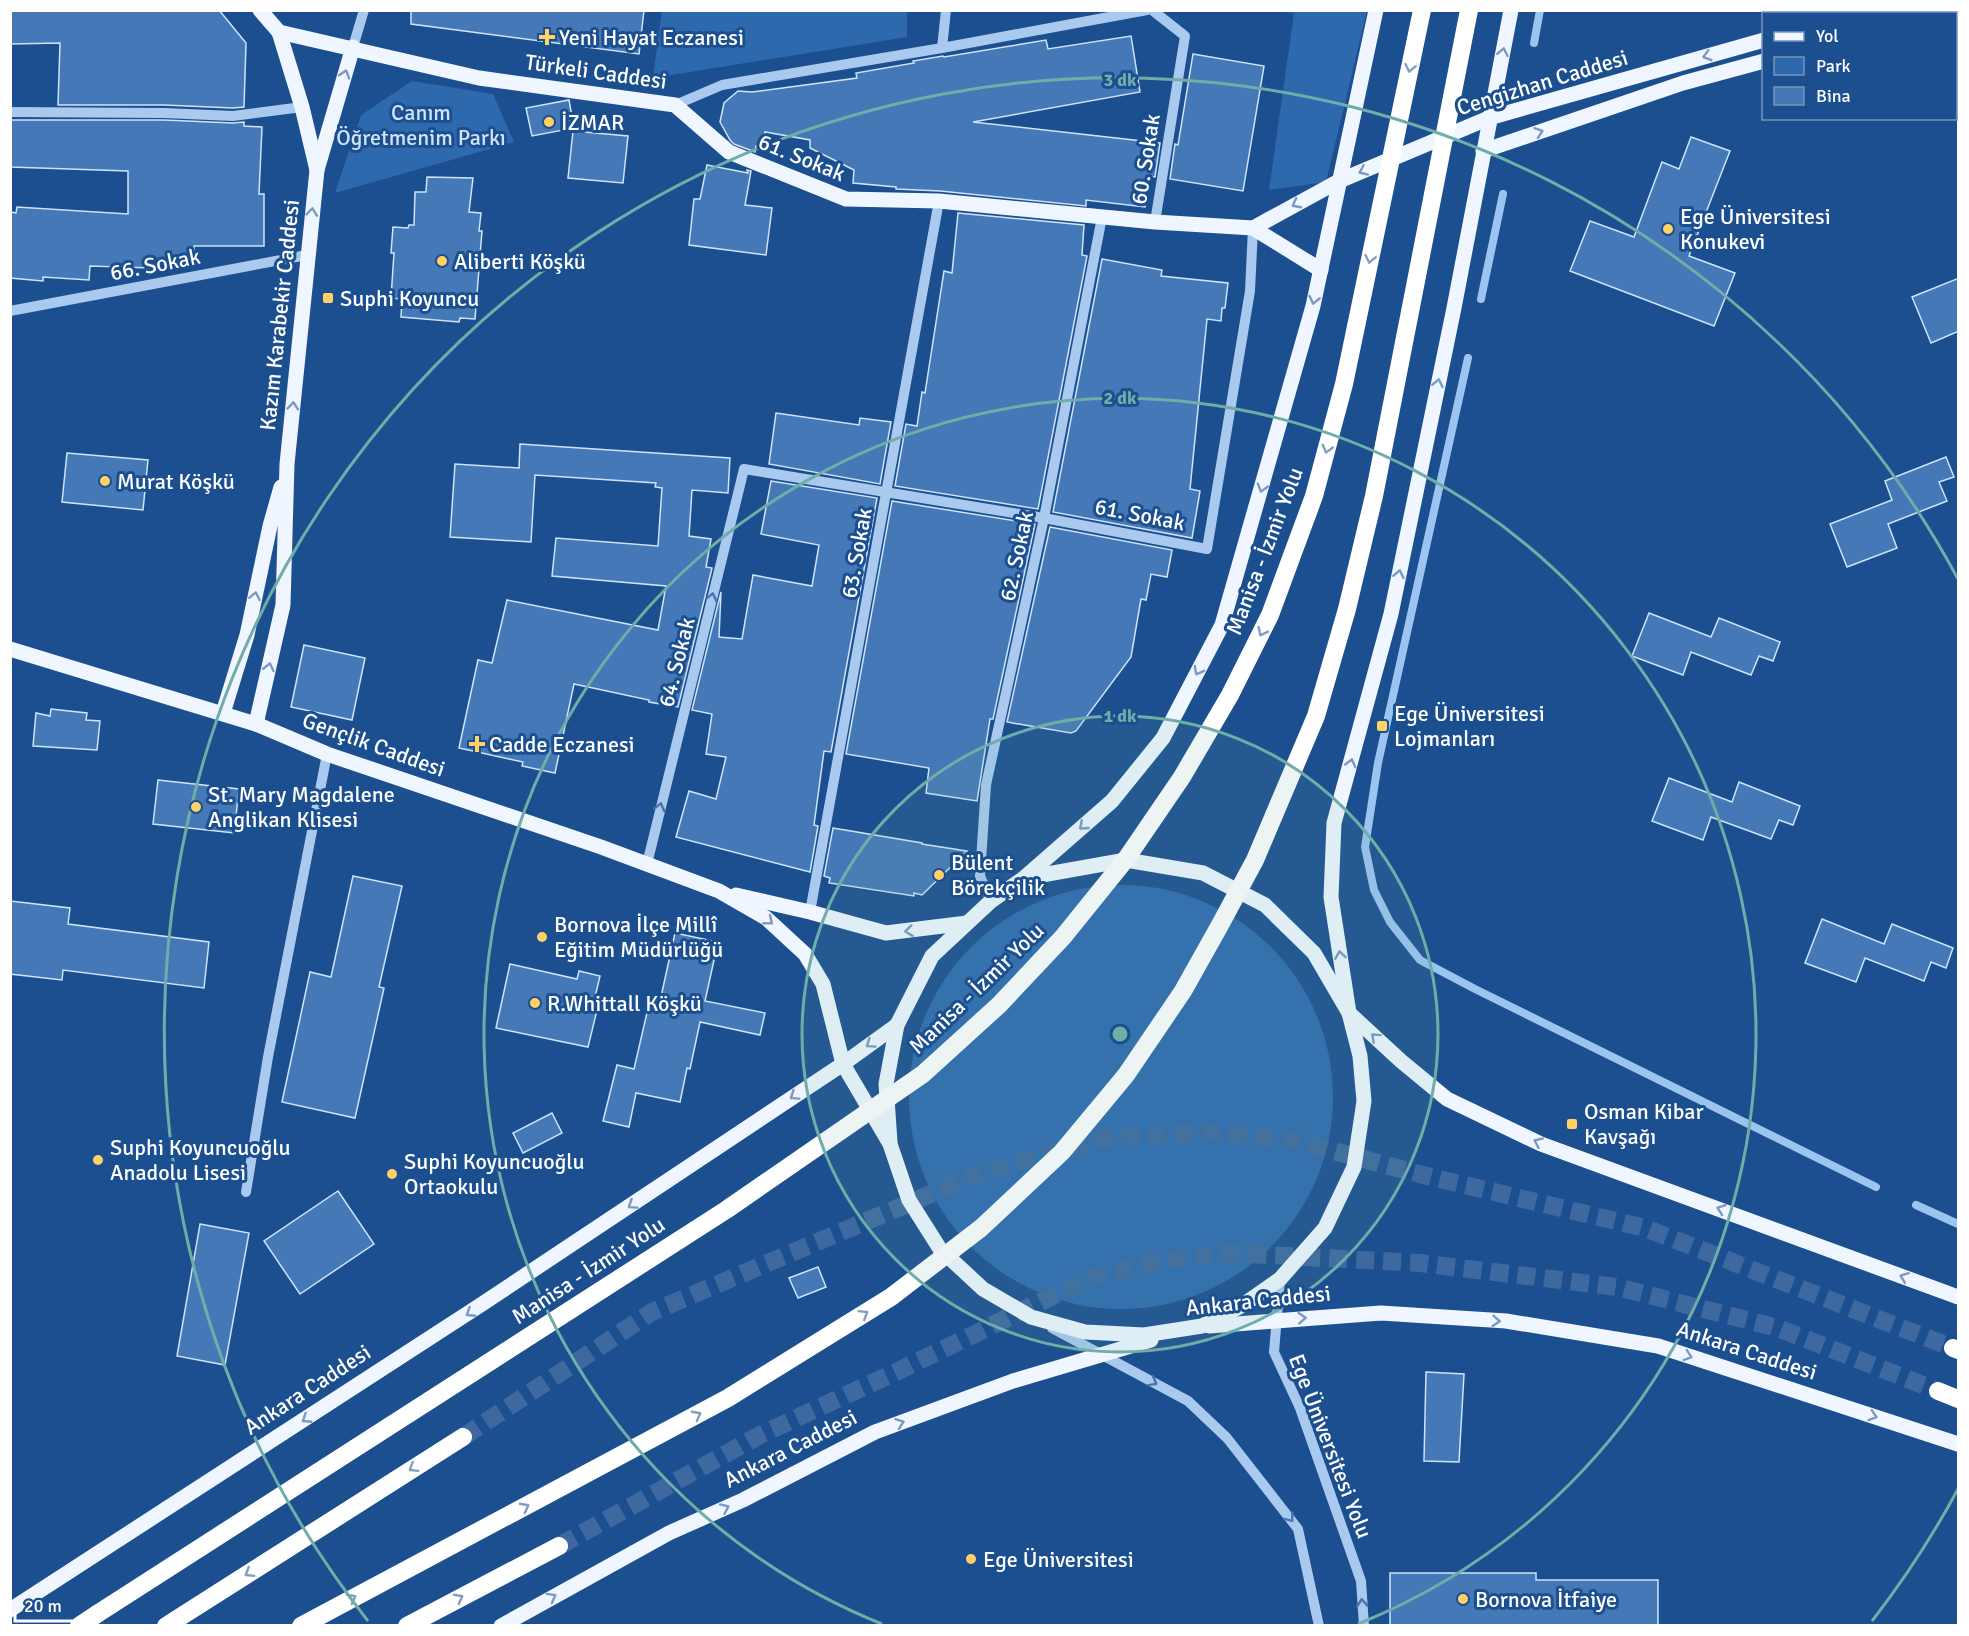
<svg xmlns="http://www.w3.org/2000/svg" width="1969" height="1636" viewBox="0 0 1969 1636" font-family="Signika,sans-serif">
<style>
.green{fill:#2e69ad}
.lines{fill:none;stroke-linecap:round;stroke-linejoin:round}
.stream{stroke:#9cc4f0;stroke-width:8}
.building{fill:#4478b7;stroke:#cfe3fa;stroke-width:1.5}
.highway-tunnel{stroke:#3d69a0;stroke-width:18;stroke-dasharray:18 9;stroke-linecap:butt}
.minor{stroke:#a9c9ee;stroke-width:10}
.major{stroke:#f0f6ff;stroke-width:15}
.highway{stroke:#fff;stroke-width:18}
.highway-bridge{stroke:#fff;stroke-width:18}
.oneway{stroke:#7b9ac1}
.oneway2{stroke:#829ec1}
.oneway3{stroke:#4674ac}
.ring{fill:none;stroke:#6fada8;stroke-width:3}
.poi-dot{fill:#ffd166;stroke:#1b4f8f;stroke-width:2}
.labels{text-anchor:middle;stroke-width:6;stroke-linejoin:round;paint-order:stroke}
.poi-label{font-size:22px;fill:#fff;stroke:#1b4f8f;text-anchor:start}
.street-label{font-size:22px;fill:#fff;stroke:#1b4f8f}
.park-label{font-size:22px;fill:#cfe3fa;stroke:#1b4f8f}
.centre{fill:#6fada8;stroke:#1b4f8f;stroke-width:3}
.ring-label{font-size:18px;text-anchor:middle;font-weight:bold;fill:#6fada8;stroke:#1b4f8f;stroke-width:6;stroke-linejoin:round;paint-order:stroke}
</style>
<rect width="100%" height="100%" fill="#1b4f8f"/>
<g class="green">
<path d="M662 10 907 11V37L653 78Z"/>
<path d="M1279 11H1367L1326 182 1269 190 1294 13Z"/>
<path d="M412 81 493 94 514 142 335 193 361 115Z"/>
<circle cx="1121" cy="1097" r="212"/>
</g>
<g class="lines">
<g class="stream">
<path d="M1534 43 1540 10"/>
<path d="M1481 299 1503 194"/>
<path d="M1468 358 1378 763 1365 847 1374 890 1390 922 1420 960 1475 989 1876 1187"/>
<path d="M1916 1205 1958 1224"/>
</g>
</g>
<g class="building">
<path d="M10 10H219L246 43 244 107 233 108 164 105H58L60 43 10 44Z"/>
<path d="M411 10H644L639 54 411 24Z"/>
<path d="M1131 36 1140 92 973 122 1160 143 1155 177 1149 176 1145 207 1086 200V206L940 191 896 189V187L853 183 854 170 810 148V140L765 132 763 147 756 146 755 152 734 144 730 140 720 122 724 103 738 91 752 92 857 78 856 73 914 63 913 61 943 56 944 57 1046 40 1048 49Z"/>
<path d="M1193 54 1264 66 1243 191 1170 179 1175 144 1178 145Z"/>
<path d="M569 100 574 128 532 136 526 108Z"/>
<path d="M10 120H164L233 123 244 122V126L262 127 259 194H264V246H194V261L151 262V268L90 266 89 280 43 277V281L10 278V212L16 213 17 207 128 214V171L10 167Z"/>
<path d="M573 131 628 136 623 183 568 178Z"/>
<path d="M1691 137 1730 151 1689 256 1735 273 1714 326 1570 271 1590 221 1634 237 1662 162 1679 169Z"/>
<path d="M707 165 748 173 747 170 751 171 745 205 772 208 766 255 689 245 694 199H700Z"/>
<path d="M427 177 473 178 469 212 481 213 479 231H482L475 319 460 318 459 322 401 317 402 299 391 298 394 253H391L393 227 408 228 409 225H414L415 192H426Z"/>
<path d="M958 213 1084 225 1082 255 1087 256 1038 509 895 486 906 424 917 426 922 392 925 393 944 271 952 273Z"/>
<path d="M1102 259 1162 270 1161 276 1228 283 1225 308H1222L1221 321 1207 319 1190 489 1200 491 1192 538 1053 512Z"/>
<path d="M1959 278V331L1931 343 1912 297Z"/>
<path d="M776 413 859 425 860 418 891 422 880 484 769 464Z"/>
<path d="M520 444 730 458 728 493 692 490 689 536 711 539 706 567 712 568 678 707 649 702V700L574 684 555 773 522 766 523 762 459 748 478 660 492 663 507 600 658 630 666 586 552 576 556 538 658 546 662 488 655 487 656 483 535 475 531 542 450 537 455 464 519 468Z"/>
<path d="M67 453 148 460 143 510 62 502Z"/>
<path d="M1946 457 1954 477 1939 482 1947 501 1888 524 1897 548 1847 567 1830 524 1892 500 1885 481Z"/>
<path d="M771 481 877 498 831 752 824 751 814 825 818 826 810 872 676 837 689 791 716 799 726 757 706 754 712 714 692 710 721 592 719 637 742 639 753 575 812 586 819 545 761 534Z"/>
<path d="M892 501 1035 524 993 719H990L977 801 926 793 929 768 846 754Z"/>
<path d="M1050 527 1172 550 1167 577 1151 574 1146 600 1141 599 1131 657 1076 731 1071 733 1007 722Z"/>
<path d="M1649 613 1711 637 1719 618 1780 642 1773 661 1759 656 1751 675 1691 652 1683 675 1632 656Z"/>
<path d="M304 645 365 658 352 720 291 707Z"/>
<path d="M51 709 87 713 86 720 100 721 97 750 33 746 36 713 50 716Z"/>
<path d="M1669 778 1732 802 1739 782 1800 806 1793 825 1779 820 1771 839 1711 817 1703 840 1652 821Z"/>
<path d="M158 780 239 789 234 833 153 824Z"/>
<path d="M833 828 922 843V844L967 851 922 895 914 893V896L829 883 830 878 824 876Z"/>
<path d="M353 876 402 886 379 987 384 988 355 1118 282 1102 310 972 331 977Z"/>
<path d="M10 901 70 908 68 924 209 942 204 988 63 970 62 980 10 974Z"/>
<path d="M1822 919 1884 944 1892 924 1953 948 1946 968 1931 962 1924 981 1865 958 1856 982 1805 963Z"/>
<path d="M675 933 718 942 705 1001 765 1013 760 1035 700 1022 690 1069 687 1068 680 1102 636 1093 629 1127 603 1121 617 1065 634 1069 649 1004 659 1006Z"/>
<path d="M510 964 577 979 579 971 600 976 595 997 600 998 588 1047 496 1028Z"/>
<path d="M552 1113 562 1133 523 1153 513 1133Z"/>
<path d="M338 1191 374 1244 300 1294 264 1241Z"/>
<path d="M200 1224 249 1233 225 1365 177 1356Z"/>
<path d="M818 1267 826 1287 798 1298 789 1278Z"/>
<path d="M1426 1372 1464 1374 1459 1462 1424 1461Z"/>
<path d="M1390 1573H1536V1580H1658V1626H1390Z"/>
</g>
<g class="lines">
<g class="highway-tunnel">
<path d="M463 1437 652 1312 978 1174 1100 1139 1204 1132 1292 1140 1431 1177 1645 1228 1953 1348"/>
<path d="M559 1546 760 1435 896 1372 1090 1278 1157 1261 1230 1253 1420 1263 1617 1287 1778 1328 1938 1391"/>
</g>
<g class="minor">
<path d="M1152 10 1185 36 1155 222"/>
<path d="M353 47 364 10"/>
<path d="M942 48 946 10"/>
<path d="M675 105 722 85 942 48 1147 10"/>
<path d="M10 112 164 113 233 116 302 107"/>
<path d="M10 311 307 255"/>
<path d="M647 864 744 469 1044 518 1207 549 1250 291 1253 228"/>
<path d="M991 901 980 876 986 785 1044 518 1102 217"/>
<path d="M810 912 939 201"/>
<path d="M246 1192 268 1057 327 754"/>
<path d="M1280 1279 1274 1352 1300 1408 1361 1581 1364 1626"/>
<path d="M1052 1328 1188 1401 1227 1438 1298 1529 1319 1626"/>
</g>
<g class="major">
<path d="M1858 14 1869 10"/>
<path d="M1956 15 1958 14"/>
<path d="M279 32 479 78 675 105 729 152 846 199 939 201 1155 222 1253 228 1321 270"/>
<path d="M1483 151 1683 83 1764 61"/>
<path d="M317 170 353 47"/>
<path d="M1253 228 1339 181 1489 118 1764 40"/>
<path d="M10 649 256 724 327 754 601 847 719 891 766 918 805 954 823 984 843 1064 890 1144 909 1200 940 1249 983 1289 1031 1317 1085 1332 1144 1335 1202 1326 1243 1305 1280 1279 1325 1228 1354 1167 1364 1101 1360 1056 1349 1013 1331 897 1334 823 1391 614 1454 308 1511 10"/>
<path d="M223 713 247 635 270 526 281 487"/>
<path d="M256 724 283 605 287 464 317 170 302 107 279 32 260 10"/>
<path d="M1025 878 1126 860 1203 873 1265 905 1314 953 1349 1013 1401 1061 1447 1099 1541 1144 1958 1297"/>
<path d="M736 895 810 912 886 933 967 923"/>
<path d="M890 1142 886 1084 897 1025 932 956 991 901 1024 878 1112 801 1163 738 1222 625 1313 306 1376 10"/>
<path d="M1209 1326 1381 1313 1506 1321 1658 1346 1958 1444"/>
<path d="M10 1610 479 1306 843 1064 897 1025"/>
<path d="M501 1626 669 1533 743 1500 875 1432 1013 1381 1151 1340"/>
</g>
<g class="highway">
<path d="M1953 1348 1958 1350"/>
<path d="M1938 1391 1958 1399"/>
<path d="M79 1626 97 1614"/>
<path d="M166 1626 463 1437"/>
<path d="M407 1626 559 1546"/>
</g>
<g class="highway-bridge">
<path d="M97 1614 726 1210 923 1074 999 1005 1063 937 1126 859 1182 777 1230 695 1270 615 1314 496 1344 384 1422 10"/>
<path d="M301 1626 728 1398 891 1297 981 1228 1062 1152 1126 1075 1183 991 1220 925 1255 860 1316 716 1347 609 1374 496 1469 10"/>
</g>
</g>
<defs><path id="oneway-chevron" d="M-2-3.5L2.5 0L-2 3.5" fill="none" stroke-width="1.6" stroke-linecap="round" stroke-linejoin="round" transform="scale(1.5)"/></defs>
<g class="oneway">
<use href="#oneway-chevron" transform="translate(1503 52) rotate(-79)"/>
<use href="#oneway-chevron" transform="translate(1707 56) rotate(164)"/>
<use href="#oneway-chevron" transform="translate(345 74) rotate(-73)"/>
<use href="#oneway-chevron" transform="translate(1539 132) rotate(-19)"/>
<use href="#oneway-chevron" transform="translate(1363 171) rotate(157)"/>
<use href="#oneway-chevron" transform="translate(1296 204) rotate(152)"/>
<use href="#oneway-chevron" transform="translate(312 212) rotate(-83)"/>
<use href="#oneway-chevron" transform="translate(1314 300) rotate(103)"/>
<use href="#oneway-chevron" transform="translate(1438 383) rotate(-78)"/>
<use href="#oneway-chevron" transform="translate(293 406) rotate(-85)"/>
<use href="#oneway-chevron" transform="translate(1262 488) rotate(106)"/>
<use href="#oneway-chevron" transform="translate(1399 574) rotate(-78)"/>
<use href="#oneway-chevron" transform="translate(255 596) rotate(-78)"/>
<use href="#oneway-chevron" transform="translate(269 667) rotate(-77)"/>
<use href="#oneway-chevron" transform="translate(1198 671) rotate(118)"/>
<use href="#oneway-chevron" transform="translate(1351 763) rotate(-75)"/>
<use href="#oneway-chevron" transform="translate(1083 826) rotate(139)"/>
<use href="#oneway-chevron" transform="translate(769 921) rotate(39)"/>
<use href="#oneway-chevron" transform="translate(909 931) rotate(173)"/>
<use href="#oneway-chevron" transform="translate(1340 955) rotate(-99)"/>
<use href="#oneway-chevron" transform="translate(1375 1037) rotate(-138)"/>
<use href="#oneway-chevron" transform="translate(870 1044) rotate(145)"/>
<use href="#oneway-chevron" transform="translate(794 1096) rotate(146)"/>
<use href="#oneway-chevron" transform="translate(1538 1142) rotate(-156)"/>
<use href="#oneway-chevron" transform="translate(632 1205) rotate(146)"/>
<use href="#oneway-chevron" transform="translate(1721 1209) rotate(-160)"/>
<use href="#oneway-chevron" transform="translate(1904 1277) rotate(-159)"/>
<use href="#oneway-chevron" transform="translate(470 1313) rotate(147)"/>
<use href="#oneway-chevron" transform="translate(1302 1318) rotate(-4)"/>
<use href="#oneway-chevron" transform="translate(1496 1321) rotate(4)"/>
<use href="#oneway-chevron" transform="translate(1688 1356) rotate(18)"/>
<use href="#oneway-chevron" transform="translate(1873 1416) rotate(18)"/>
<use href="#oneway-chevron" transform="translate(306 1419) rotate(147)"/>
<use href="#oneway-chevron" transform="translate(900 1423) rotate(-20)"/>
<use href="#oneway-chevron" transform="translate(725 1508) rotate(-24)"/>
<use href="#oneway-chevron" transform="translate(552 1597) rotate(-29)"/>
</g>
<g class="oneway2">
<use href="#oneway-chevron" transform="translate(1410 68) rotate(102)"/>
<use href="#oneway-chevron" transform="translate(1370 259) rotate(102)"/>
<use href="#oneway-chevron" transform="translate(1327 449) rotate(105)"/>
<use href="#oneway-chevron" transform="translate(1262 632) rotate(117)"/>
<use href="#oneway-chevron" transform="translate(864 1314) rotate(-32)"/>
<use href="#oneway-chevron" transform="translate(697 1415) rotate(-28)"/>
<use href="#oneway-chevron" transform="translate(413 1468) rotate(148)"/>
<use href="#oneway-chevron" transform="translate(525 1507) rotate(-28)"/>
<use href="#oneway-chevron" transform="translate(249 1573) rotate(148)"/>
<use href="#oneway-chevron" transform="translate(352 1598) rotate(-28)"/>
<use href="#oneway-chevron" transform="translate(459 1598) rotate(-28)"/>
</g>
<g class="oneway3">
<use href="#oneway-chevron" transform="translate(712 597) rotate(-76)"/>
<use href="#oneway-chevron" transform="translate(660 807) rotate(-76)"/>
<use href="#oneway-chevron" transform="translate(1153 1382) rotate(29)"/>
<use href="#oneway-chevron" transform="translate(1290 1518) rotate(52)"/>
<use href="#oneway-chevron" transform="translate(1362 1603) rotate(-94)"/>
</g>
<circle cx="1120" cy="1034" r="318" fill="#6fada8" fill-opacity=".12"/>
<g class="ring">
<circle cx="1120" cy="1034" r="318"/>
<path d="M882 1624A636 636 0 1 1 1358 1624"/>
<path d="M1958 1489A954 954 0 0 1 1872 1621M368 1621A954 954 0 1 1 1958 579"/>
</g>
<g class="poi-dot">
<path d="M544 28h6v6h6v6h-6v6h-6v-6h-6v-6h6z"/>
<circle cx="549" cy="122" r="6"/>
<circle cx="1668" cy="229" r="6"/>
<circle cx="442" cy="261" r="6"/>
<rect x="322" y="292" width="12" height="12" rx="3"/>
<circle cx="105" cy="481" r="6"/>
<rect x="1376" y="720" width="12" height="12" rx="3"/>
<path d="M474 735h6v6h6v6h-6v6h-6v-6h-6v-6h6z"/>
<circle cx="196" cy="807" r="6"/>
<circle cx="939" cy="875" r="6"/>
<circle cx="542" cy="937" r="6"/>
<circle cx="535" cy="1003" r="6"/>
<rect x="1566" y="1118" width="12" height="12" rx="3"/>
<circle cx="98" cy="1160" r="6"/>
<circle cx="392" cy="1174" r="6"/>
<circle cx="971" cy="1559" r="6"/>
<circle cx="1463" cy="1599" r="6"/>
</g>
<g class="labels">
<g class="poi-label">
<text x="559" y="45">Yeni Hayat Eczanesi</text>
<text x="561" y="130">İZMAR</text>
<text x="1680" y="224">Ege Üniversitesi<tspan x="1680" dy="25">Konukevi</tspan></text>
<text x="454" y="269">Aliberti Köşkü</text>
<text x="340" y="306">Suphi Koyuncu</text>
<text x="117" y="489">Murat Köşkü</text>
<text x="1394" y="721">Ege Üniversitesi<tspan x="1394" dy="25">Lojmanları</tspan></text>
<text x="489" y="752">Cadde Eczanesi</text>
<text x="208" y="802">St. Mary Magdalene<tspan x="208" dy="25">Anglikan Klisesi</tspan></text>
<text x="951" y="870">Bülent<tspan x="951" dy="25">Börekçilik</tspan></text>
<text x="554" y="932">Bornova İlçe Millî<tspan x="554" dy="25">Eğitim Müdürlüğü</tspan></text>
<text x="547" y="1011">R.Whittall Köşkü</text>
<text x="1584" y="1119">Osman Kibar<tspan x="1584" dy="25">Kavşağı</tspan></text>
<text x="110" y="1155">Suphi Koyuncuoğlu<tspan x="110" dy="25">Anadolu Lisesi</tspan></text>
<text x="404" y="1169">Suphi Koyuncuoğlu<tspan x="404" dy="25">Ortaokulu</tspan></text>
<text x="983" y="1567">Ege Üniversitesi</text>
<text x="1475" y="1607">Bornova İtfaiye</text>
</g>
<g class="street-label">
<text transform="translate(596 71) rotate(8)" y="8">Türkeli Caddesi</text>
<text transform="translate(1542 82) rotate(-17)" y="8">Cengizhan Caddesi</text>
<text transform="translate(802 157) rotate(22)" y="8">61. Sokak</text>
<text transform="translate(1145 159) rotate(-81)" y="8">60. Sokak</text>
<text transform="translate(155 264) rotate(-11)" y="8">66. Sokak</text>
<text transform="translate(279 315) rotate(-84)" y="8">Kazım Karabekir Caddesi</text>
<text transform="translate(1140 514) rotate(11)" y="8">61. Sokak</text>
<text transform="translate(1264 551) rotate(-69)" y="8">Manisa - İzmir Yolu</text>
<text transform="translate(856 553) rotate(-80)" y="8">63. Sokak</text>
<text transform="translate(1016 556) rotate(-78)" y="8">62. Sokak</text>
<text transform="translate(676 662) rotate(-76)" y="8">64. Sokak</text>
<text transform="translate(374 744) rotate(20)" y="8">Gençlik Caddesi</text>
<text transform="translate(976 988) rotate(-44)" y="8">Manisa - İzmir Yolu</text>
<text transform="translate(588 1270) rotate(-33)" y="8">Manisa - İzmir Yolu</text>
<text transform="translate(1258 1300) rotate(-6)" y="8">Ankara Caddesi</text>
<text transform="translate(1747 1350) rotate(18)" y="8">Ankara Caddesi</text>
<text transform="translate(307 1389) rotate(-33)" y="8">Ankara Caddesi</text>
<text transform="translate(1331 1446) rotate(69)" y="8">Ege Üniversitesi Yolu</text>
<text transform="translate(790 1448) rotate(-27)" y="8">Ankara Caddesi</text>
</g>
<g class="park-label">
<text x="421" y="120">Canım<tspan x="421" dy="25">Öğretmenim Parkı</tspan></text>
</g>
</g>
<circle cx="1120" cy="1034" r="9" class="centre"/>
<g class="ring-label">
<text x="1120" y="86">3 dk</text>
<text x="1120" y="404">2 dk</text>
<text x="1120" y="722">1 dk</text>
</g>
<rect width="1969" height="1636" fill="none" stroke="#ffffff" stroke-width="24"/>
<rect x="1762" y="12" width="195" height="108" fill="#1b4f8f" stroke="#7695bc" stroke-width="1.5"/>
<rect x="1774" y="32" width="30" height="9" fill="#f0f6ff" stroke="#7695bc" stroke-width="1.5"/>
<text x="1816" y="42" font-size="18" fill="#ffffff">Yol</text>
<rect x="1774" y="57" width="30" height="18" fill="#2e69ad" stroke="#7695bc" stroke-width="1.5"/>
<text x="1816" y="72" font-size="18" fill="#ffffff">Park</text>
<rect x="1774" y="87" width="30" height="18" fill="#4478b7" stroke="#7695bc" stroke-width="1.5"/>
<text x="1816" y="102" font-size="18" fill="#ffffff">Bina</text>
<path d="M15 1612v9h80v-9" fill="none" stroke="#ffffff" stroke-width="3"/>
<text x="24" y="1612" font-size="18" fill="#ffffff" stroke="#1b4f8f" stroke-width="4.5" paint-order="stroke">20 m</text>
</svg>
